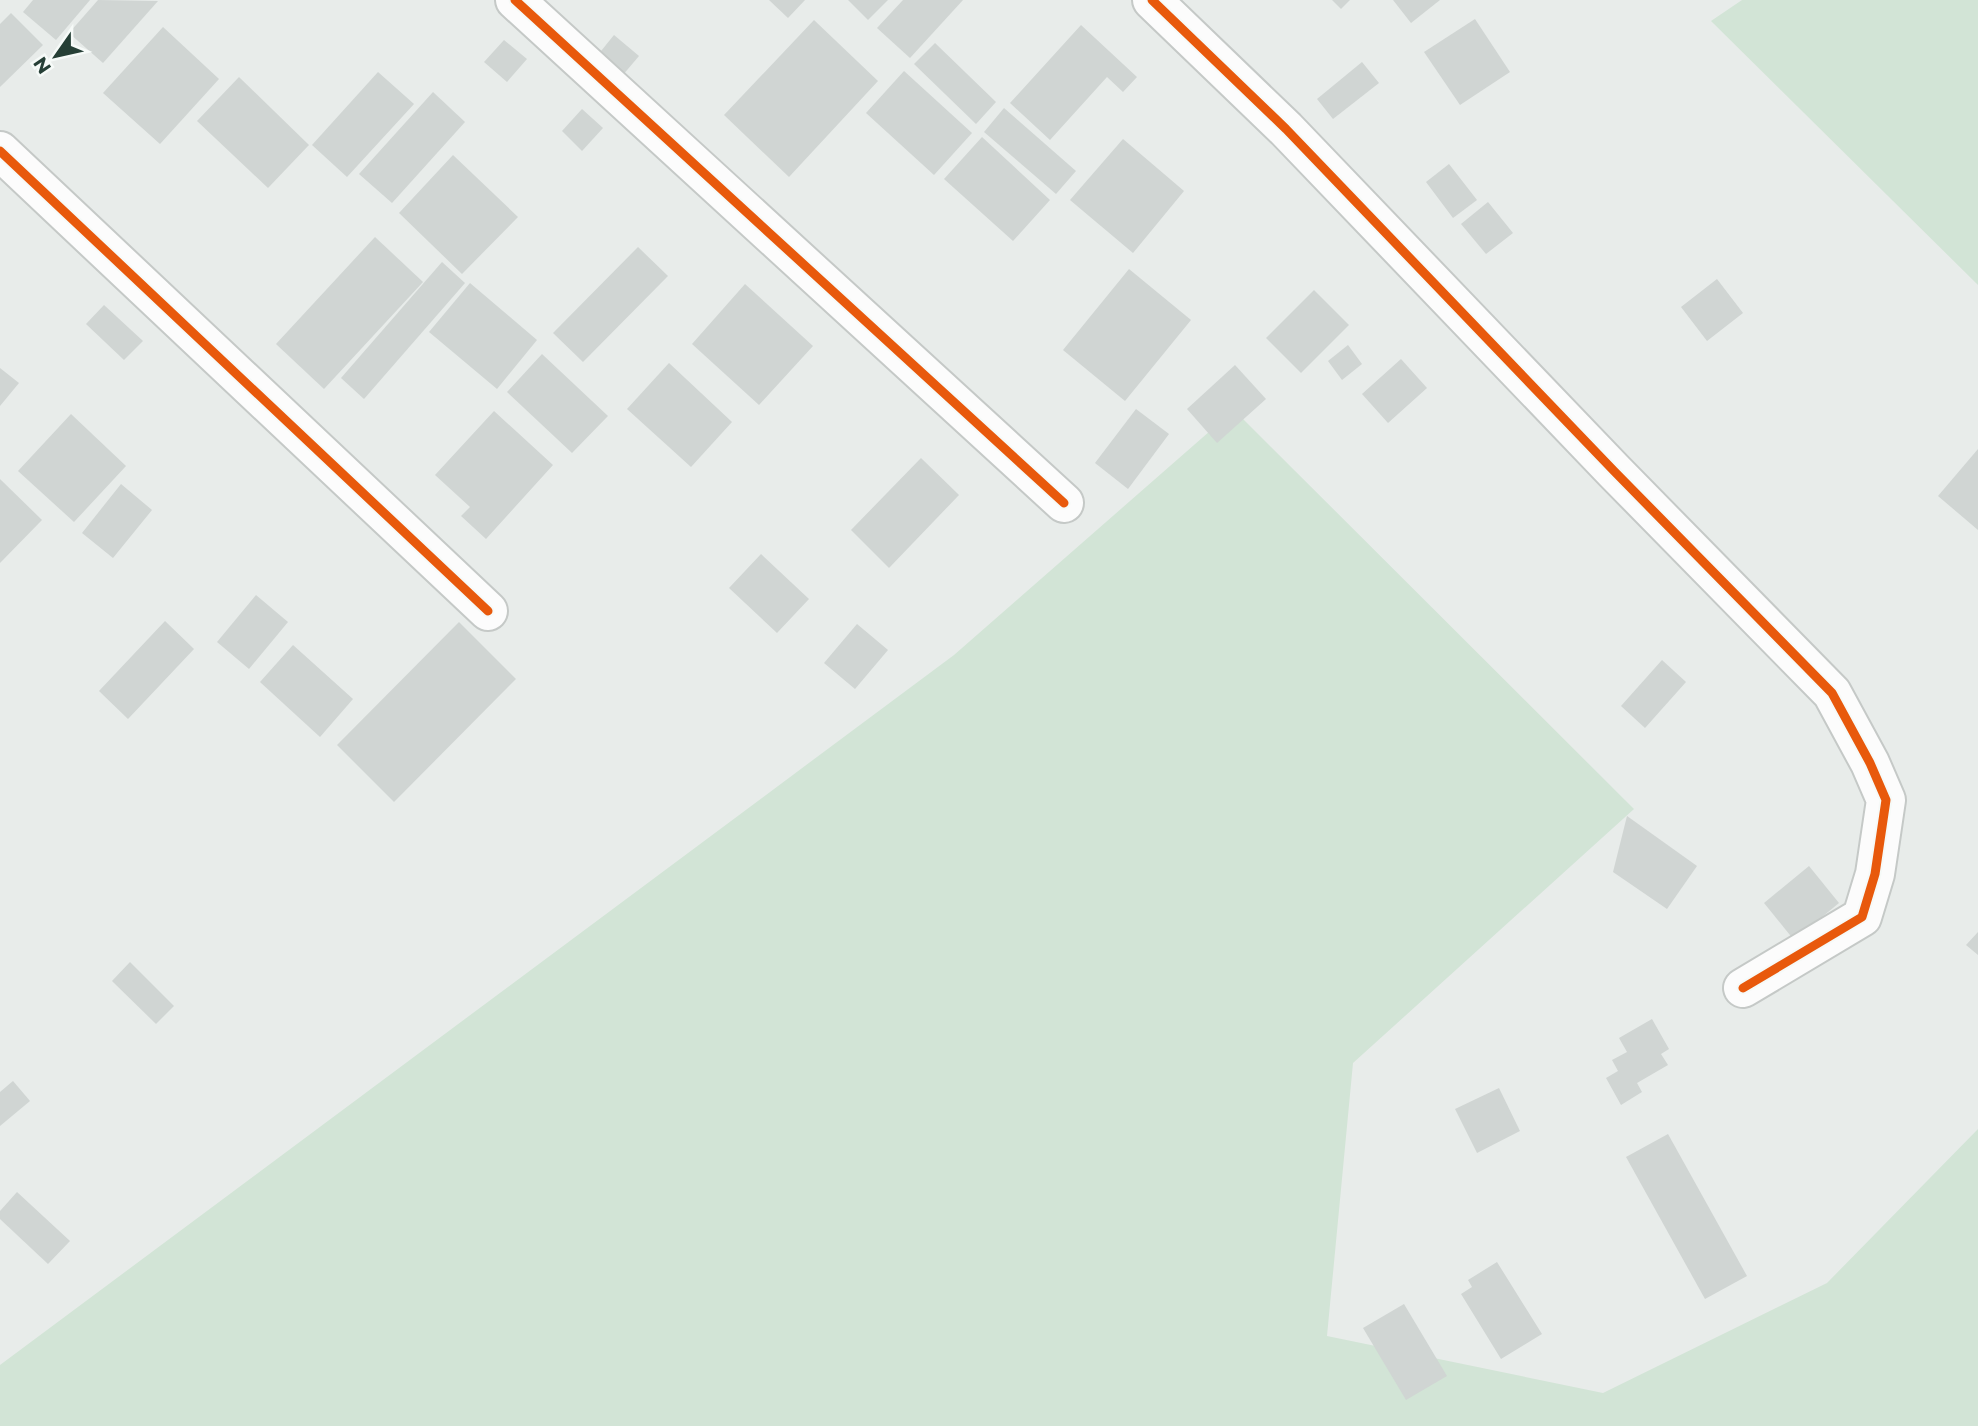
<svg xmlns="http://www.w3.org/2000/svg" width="1978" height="1426" viewBox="0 0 1978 1426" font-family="Montserrat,sans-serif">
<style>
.green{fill:#d2e4d6}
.building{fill:#d0d5d3}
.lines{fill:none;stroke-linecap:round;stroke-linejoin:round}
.minor-casing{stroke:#c5c9c7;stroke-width:42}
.minor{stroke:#fcfcfc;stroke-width:38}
.cycleway-casing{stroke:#f6faf8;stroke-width:13}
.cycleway{stroke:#e8590c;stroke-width:9}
</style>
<rect width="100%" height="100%" fill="#e8ecea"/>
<g class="green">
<path d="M1742 0H1978V285L1711 21Z"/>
<path d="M1234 410 1634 809 1353 1063 1327 1336 1603 1393 1827 1283 1978 1129V1426H0V1365L954 655Z"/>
</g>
<g class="building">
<path d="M33 0H90L56 40 23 12Z"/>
<path d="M98 0 158 1 103 63 69 33Z"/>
<path d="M769 0H805L788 18Z"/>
<path d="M848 0H888L868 20Z"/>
<path d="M903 0H963L910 58 877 28Z"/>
<path d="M1332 0H1350L1341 9Z"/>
<path d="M1393 0H1440L1411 23Z"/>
<path d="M11 13 43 45 0 87V24Z"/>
<path d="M1475 19 1510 72 1460 105 1424 52Z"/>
<path d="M814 20 878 81 789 177 724 115Z"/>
<path d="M1081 25 1137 77 1123 92 1107 77 1050 140 1010 103Z"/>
<path d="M163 27 219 79 160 144 103 93Z"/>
<path d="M614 35 639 56 622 76 597 56Z"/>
<path d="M504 40 527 59 507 82 484 62Z"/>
<path d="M935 43 996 102 976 124 914 64Z"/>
<path d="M1362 62 1379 83 1333 119 1317 99Z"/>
<path d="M904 71 972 133 934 175 866 113Z"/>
<path d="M378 72 414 104 347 177 312 145Z"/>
<path d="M239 77 309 145 268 188 197 121Z"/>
<path d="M433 92 465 122 392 203 359 174Z"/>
<path d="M1004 108 1076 171 1056 194 984 132Z"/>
<path d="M582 109 603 128 582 151 562 131Z"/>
<path d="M982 137 1050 200 1013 241 944 179Z"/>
<path d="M1123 139 1184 191 1133 253 1070 200Z"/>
<path d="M453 155 518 217 462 274 399 213Z"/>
<path d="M1449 164 1477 200 1453 218 1426 182Z"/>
<path d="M1488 202 1513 233 1486 254 1461 224Z"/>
<path d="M375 237 423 282 324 389 276 344Z"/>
<path d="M638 247 668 276 583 362 553 333Z"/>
<path d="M442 262 465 283 364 399 341 378Z"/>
<path d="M1129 269 1191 320 1125 401 1063 350Z"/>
<path d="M1717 279 1743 313 1707 341 1681 307Z"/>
<path d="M470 283 537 340 497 389 429 332Z"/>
<path d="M745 284 813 346 759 405 692 344Z"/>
<path d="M1314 290 1349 325 1301 373 1266 338Z"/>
<path d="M104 305 143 341 124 360 86 324Z"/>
<path d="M1348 345 1362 364 1342 380 1328 361Z"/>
<path d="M542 354 608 416 572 453 507 392Z"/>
<path d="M1401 359 1427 388 1388 423 1362 394Z"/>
<path d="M669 363 732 422 691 467 627 409Z"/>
<path d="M1235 365 1266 399 1217 443 1187 409Z"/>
<path d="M0 368 19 383 0 406Z"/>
<path d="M1136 409 1169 434 1128 489 1095 463Z"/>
<path d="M494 411 553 465 486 539 461 516 470 507 435 475Z"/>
<path d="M71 414 126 466 74 522 18 471Z"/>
<path d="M1978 449V530L1938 496Z"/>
<path d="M921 458 959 495 889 568 851 530Z"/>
<path d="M0 479 42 520 0 563Z"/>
<path d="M121 484 152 510 113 558 82 533Z"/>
<path d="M761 554 809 599 777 633 729 588Z"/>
<path d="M256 595 288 622 249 669 217 642Z"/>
<path d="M165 621 194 649 128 719 99 691Z"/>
<path d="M459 622 516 679 394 802 337 745Z"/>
<path d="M857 624 888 650 855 689 824 663Z"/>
<path d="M293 645 353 699 320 737 260 682Z"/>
<path d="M1662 660 1686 682 1645 728 1621 706Z"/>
<path d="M1627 816 1697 866 1667 909 1613 872Z"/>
<path d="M1809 866 1839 903 1794 940 1764 903Z"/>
<path d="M1978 932V955L1966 945Z"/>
<path d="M130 962 174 1006 156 1024 112 981Z"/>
<path d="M1652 1019 1669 1049 1661 1054 1668 1065 1637 1083 1642 1092 1621 1105 1606 1078 1618 1071 1612 1060 1627 1052 1619 1038Z"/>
<path d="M13 1081 30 1101 0 1126V1092Z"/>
<path d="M1499 1088 1520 1131 1477 1153 1455 1109Z"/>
<path d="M1668 1134 1747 1276 1705 1299 1626 1157Z"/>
<path d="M17 1192 70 1241 48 1264 0 1219V1211Z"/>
<path d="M1497 1262 1542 1334 1501 1359 1461 1294 1472 1287 1468 1280Z"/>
<path d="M1404 1304 1447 1376 1406 1400 1363 1328Z"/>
</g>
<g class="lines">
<defs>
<g id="minor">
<path d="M515 0 1064 503"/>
<path d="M1152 0 1286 129 1614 471 1832 693 1870 763 1886 800 1875 874 1862 917 1743 988"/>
<path d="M0 151 488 611"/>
</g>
</defs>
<use href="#minor" class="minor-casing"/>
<use href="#minor" class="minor"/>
<defs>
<g id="cycleway">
<path d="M515 0 1064 503"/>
<path d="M1152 0 1286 129 1614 471 1832 693 1870 763 1886 800 1875 874 1862 917 1743 988"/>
<path d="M0 151 488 611"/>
</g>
</defs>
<use href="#cycleway" class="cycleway-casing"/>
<use href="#cycleway" class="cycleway"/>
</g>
<g transform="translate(56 56) rotate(236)" stroke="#f6faf8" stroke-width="5" paint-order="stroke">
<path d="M0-5L12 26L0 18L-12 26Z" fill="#263f36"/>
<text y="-10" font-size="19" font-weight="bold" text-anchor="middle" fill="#263f36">N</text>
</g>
</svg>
